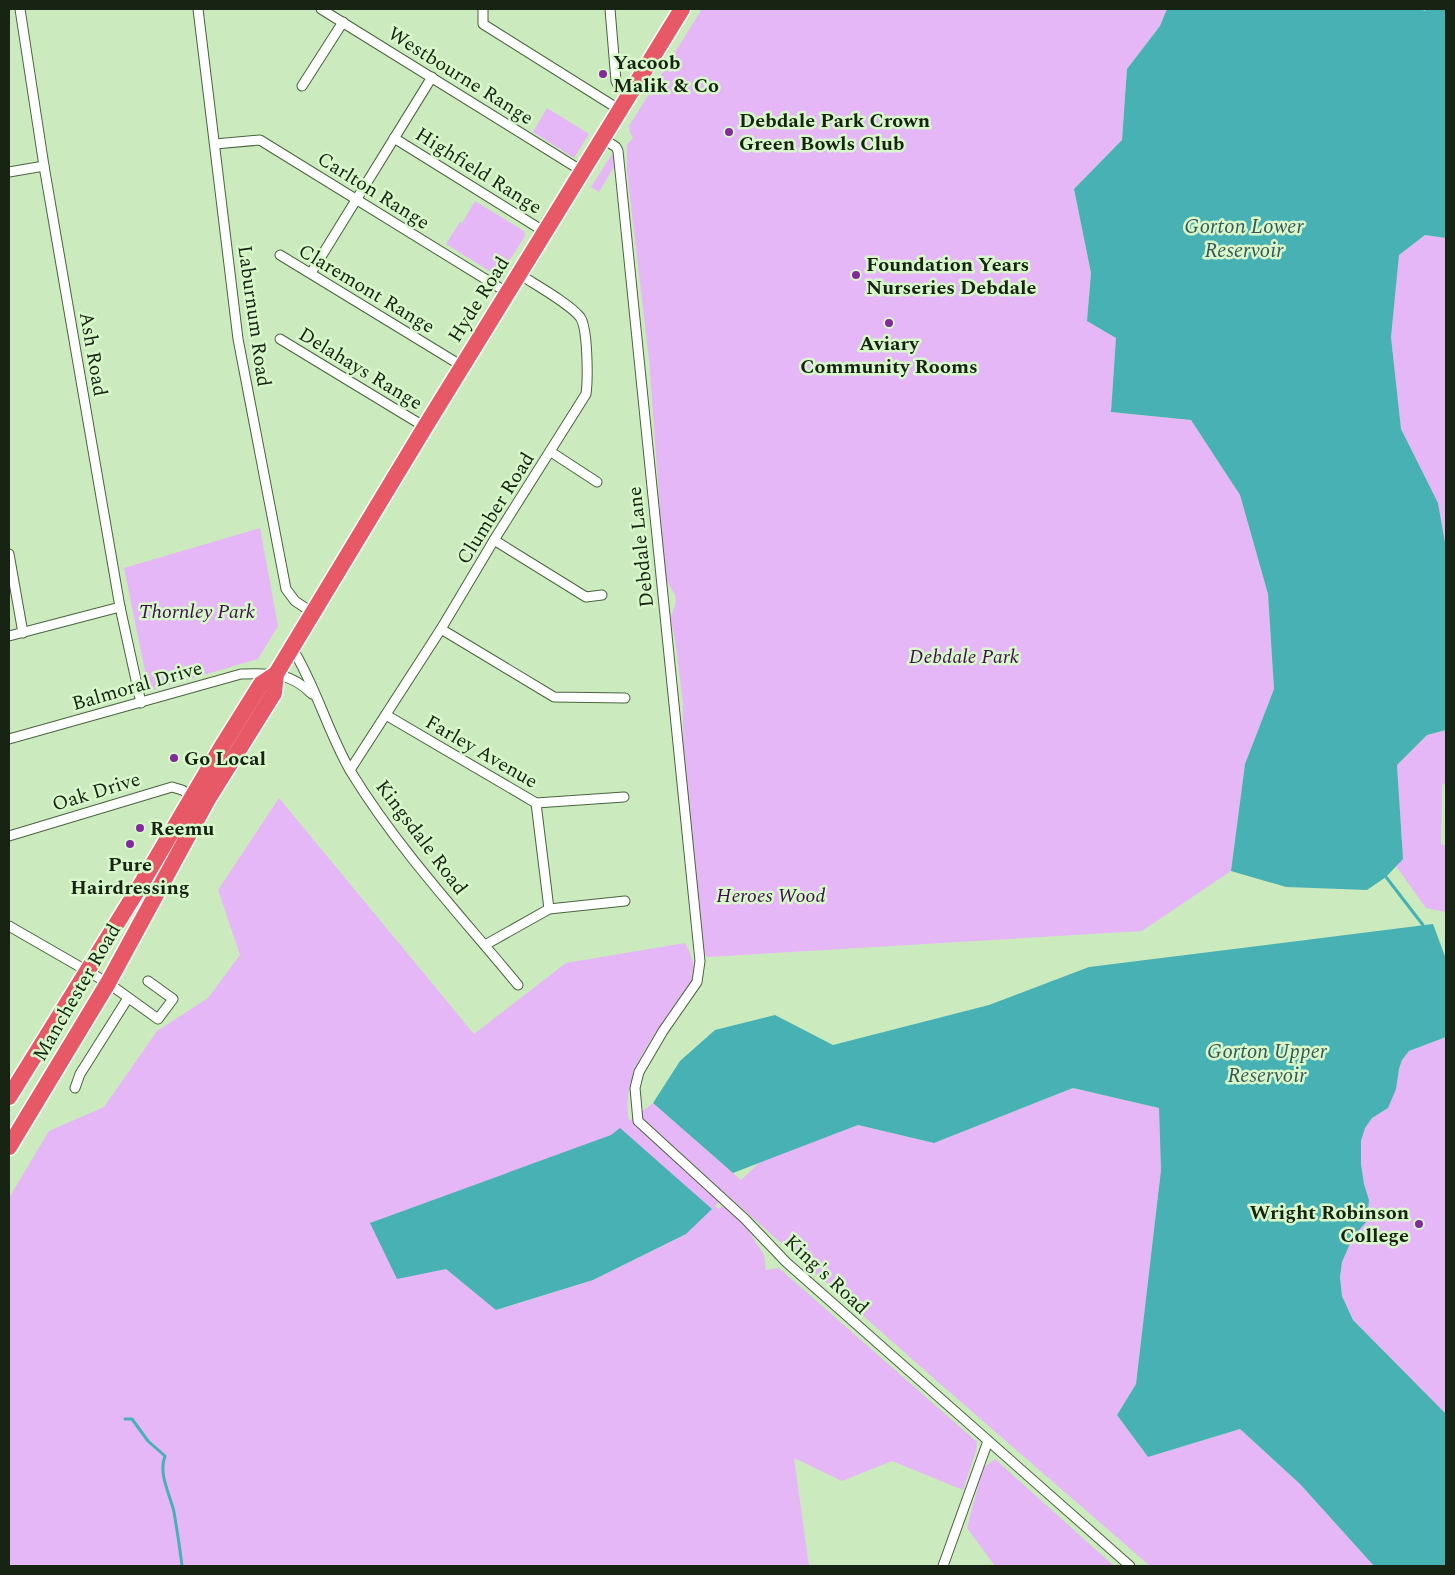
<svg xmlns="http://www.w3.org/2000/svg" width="1455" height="1575" viewBox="0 0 1455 1575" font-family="Spectral,serif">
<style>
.green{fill:#e6b7f6;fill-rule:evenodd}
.water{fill:#48b1b3}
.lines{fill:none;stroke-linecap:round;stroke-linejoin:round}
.stream{stroke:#48b1b3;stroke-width:3}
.street-casing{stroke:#49643e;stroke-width:11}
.highway-casing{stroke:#fff;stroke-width:19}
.street{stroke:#fff;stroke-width:9}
.highway{stroke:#e85968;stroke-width:16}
.poi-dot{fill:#802b99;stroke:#d8f8cc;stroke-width:2}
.labels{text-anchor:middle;stroke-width:5;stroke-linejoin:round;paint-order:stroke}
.poi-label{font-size:20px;font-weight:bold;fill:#172313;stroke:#d8f8cc;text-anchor:start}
.street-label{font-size:20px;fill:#172313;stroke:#d8f8cc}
.park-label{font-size:20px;font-style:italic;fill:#3f0e4d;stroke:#d8f8cc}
.water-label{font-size:21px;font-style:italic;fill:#375757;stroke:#d8f8cc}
</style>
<rect width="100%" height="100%" fill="#cbebbf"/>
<g class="green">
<path d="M702 9H1167L1160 26 1127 69 1122 140 1074 189 1091 273 1087 321 1116 338 1111 412 1191 420 1240 495 1268 594 1274 689 1245 764 1231 871 1142 931 709 957 703 954 683 757V704L675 639 670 619 676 602 675 595 665 578 649 360 627 171V145L633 138 630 133 629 126Z"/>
<path d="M547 108 589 134 574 158 533 132Z"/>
<path d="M614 151 615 165 599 192 591 187Z"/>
<path d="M475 201 524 231 525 236 499 277 446 244 460 222 462 223Z"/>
<path d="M1425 235 1446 238V548L1438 503 1401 429 1391 337 1399 255Z"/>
<path d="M260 528 278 626 258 659 149 691 124 568Z"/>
<path d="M1446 730V783L1442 785 1441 844 1446 846V912L1426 908 1396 866 1403 858 1397 765 1427 735Z"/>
<path d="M279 798 474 1034 566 963 685 943C691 953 697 968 692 980 688 986 683 993 679 999 655 1035 620 1074 629 1121L653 1103 741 1180 760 1162 858 1125 934 1143 1073 1088 1159 1108 1161 1170 1136 1384 1117 1415 1148 1457 1240 1429 1300 1484 1374 1566H1150L938 1382 727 1195 715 1206 719 1209 724 1204 735 1213 750 1233 764 1255 766 1270 779 1268 977 1442 976 1451 963 1490 892 1461 842 1481 794 1458 809 1566H9V1198L49 1131 104 1107 157 1031 208 998 240 955 218 890ZM620 1129 686 1234 593 1280 497 1310 446 1269Z"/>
<path d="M1446 1037V1414L1353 1320 1342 1296 1340 1277 1342 1262 1353 1237 1367 1221 1369 1200 1364 1184 1361 1164V1141L1365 1128 1372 1118 1388 1108 1402 1060 1409 1051Z"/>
<path d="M995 1459 1114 1566H995L967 1528 983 1468Z"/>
</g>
<g class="water">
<path d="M1167 9H1421L1425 11 1426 9H1446V238L1425 235 1399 255 1391 337 1401 429 1438 503 1446 548V730L1427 735 1397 765 1403 859 1386 877 1367 890 1286 887 1231 871 1245 764 1274 689 1268 594 1240 495 1191 420 1111 412 1116 338 1087 321 1091 273 1074 189 1122 140 1127 69 1160 26Z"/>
<path d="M1433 924 1446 959V1037L1409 1051 1402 1060 1399 1069 1396 1089 1388 1108 1372 1118 1365 1128 1361 1141V1164L1364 1184 1369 1200 1367 1221 1353 1237 1342 1262 1340 1277 1342 1296 1353 1320 1446 1414V1566H1374L1300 1484 1240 1429 1148 1457 1117 1415 1136 1384 1161 1170 1159 1108 1073 1088 934 1143 858 1125 733 1173 653 1103 680 1061 715 1030 775 1015 833 1045 989 1005 1089 967Z"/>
<path d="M620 1128 712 1209 686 1234 593 1280 496 1310 446 1269 397 1279 370 1223 611 1135Z"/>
</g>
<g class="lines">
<g class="stream">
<path d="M1386 877 1423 925"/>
<path d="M125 1419H132L148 1441 165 1456C158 1474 170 1494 174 1512 177 1530 180 1548 182 1566"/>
</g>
<defs>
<g id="street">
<path d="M20 9 44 166 120 607 141 703"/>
<path d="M198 9 238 339 286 589 295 601 313 613"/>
<path d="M321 9 582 171"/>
<path d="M483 9V24L620 110"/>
<path d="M610 9 616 81 618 85 631 92"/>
<path d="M302 86 343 22"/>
<path d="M394 138 545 232"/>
<path d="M602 138 616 147 618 151 700 961 697 982 663 1031 639 1072 635 1088 638 1121 745 1219 786 1262 1130 1566"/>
<path d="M215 144 260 140 508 293"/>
<path d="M9 172 44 166"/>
<path d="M280 255 462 366"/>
<path d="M311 273 432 77"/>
<path d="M280 339 425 427"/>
<path d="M551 452 597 482"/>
<path d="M494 540 586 597 602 595"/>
<path d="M9 554 23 633"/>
<path d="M441 629 554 697 625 698"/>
<path d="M9 636 120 607"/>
<path d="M292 648C316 686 328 733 351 772 398 849 461 916 518 985"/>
<path d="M386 715 536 803 624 797"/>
<path d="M9 739 241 674C271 673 290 672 312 694"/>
<path d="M350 770 441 629 494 540 586 394C588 379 588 328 580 317 569 303 534 284 519 274"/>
<path d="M536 803 549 909"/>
<path d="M9 836 172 787 182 790 192 796"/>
<path d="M9 926 108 983 158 1019 173 999 148 981"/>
<path d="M485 945 549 909 625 901"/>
<path d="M75 1088 80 1074 128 998"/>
<path d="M943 1566 988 1441"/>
</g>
<g id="highway">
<path d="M9 1097 140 886 221 748 261 684 276 674"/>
<path d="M9 1147 108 983 208 799 274 693 276 674 425 427 682 9"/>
</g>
</defs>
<use href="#street" class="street-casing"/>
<use href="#highway" class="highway-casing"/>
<use href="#street" class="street"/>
<use href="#highway" class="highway"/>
</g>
<g class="poi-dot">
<circle cx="603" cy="74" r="5"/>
<circle cx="729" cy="132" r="5"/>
<circle cx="856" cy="275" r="5"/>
<circle cx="889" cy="323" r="5"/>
<circle cx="174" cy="758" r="5"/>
<circle cx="140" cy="828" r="5"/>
<circle cx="130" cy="844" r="5"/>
<circle cx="1419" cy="1224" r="5"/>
</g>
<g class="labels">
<g class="poi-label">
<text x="613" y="69">Yacoob<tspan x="613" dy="23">Malik &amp; Co</tspan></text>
<text x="739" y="127">Debdale Park Crown<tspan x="739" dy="23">Green Bowls Club</tspan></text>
<text x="866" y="271">Foundation Years<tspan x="866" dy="23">Nurseries Debdale</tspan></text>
<text x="889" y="350" text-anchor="middle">Aviary<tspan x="889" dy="23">Community Rooms</tspan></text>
<text x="184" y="765">Go Local</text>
<text x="150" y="835">Reemu</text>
<text x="130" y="871" text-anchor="middle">Pure<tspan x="130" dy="23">Hairdressing</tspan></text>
<text x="1409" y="1219" text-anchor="end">Wright Robinson<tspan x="1409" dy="23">College</tspan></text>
</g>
<g class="street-label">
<text transform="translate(461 75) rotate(32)" y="7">Westbourne Range</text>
<text transform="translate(479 170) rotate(32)" y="7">Highfield Range</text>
<text transform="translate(374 190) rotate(32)" y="7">Carlton Range</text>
<text transform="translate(367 288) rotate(31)" y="7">Claremont Range</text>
<text transform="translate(478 299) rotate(-58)" y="7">Hyde Road</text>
<text transform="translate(255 316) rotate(82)" y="7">Laburnum Road</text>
<text transform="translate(94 354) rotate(80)" y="7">Ash Road</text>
<text transform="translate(361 368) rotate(31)" y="7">Delahays Range</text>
<text transform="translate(495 508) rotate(-58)" y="7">Clumber Road</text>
<text transform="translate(640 547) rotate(-96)" y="7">Debdale Lane</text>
<text transform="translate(137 685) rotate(-16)" y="7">Balmoral Drive</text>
<text transform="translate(482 751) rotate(30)" y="7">Farley Avenue</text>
<text transform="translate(96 791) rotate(-17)" y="7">Oak Drive</text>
<text transform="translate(422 837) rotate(53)" y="7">Kingsdale Road</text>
<text transform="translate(76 992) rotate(-60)" y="7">Manchester Road</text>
<text transform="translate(827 1274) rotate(43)" y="7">King's Road</text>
</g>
<g class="park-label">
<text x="197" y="618">Thornley Park</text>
<text x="964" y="663">Debdale Park</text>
<text x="771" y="902">Heroes Wood</text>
</g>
<g class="water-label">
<text x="1244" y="233">Gorton Lower<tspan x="1244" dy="24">Reservoir</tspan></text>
<text x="1267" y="1058">Gorton Upper<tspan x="1267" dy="24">Reservoir</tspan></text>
</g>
</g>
<rect width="1455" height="1575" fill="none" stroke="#172313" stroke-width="20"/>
</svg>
